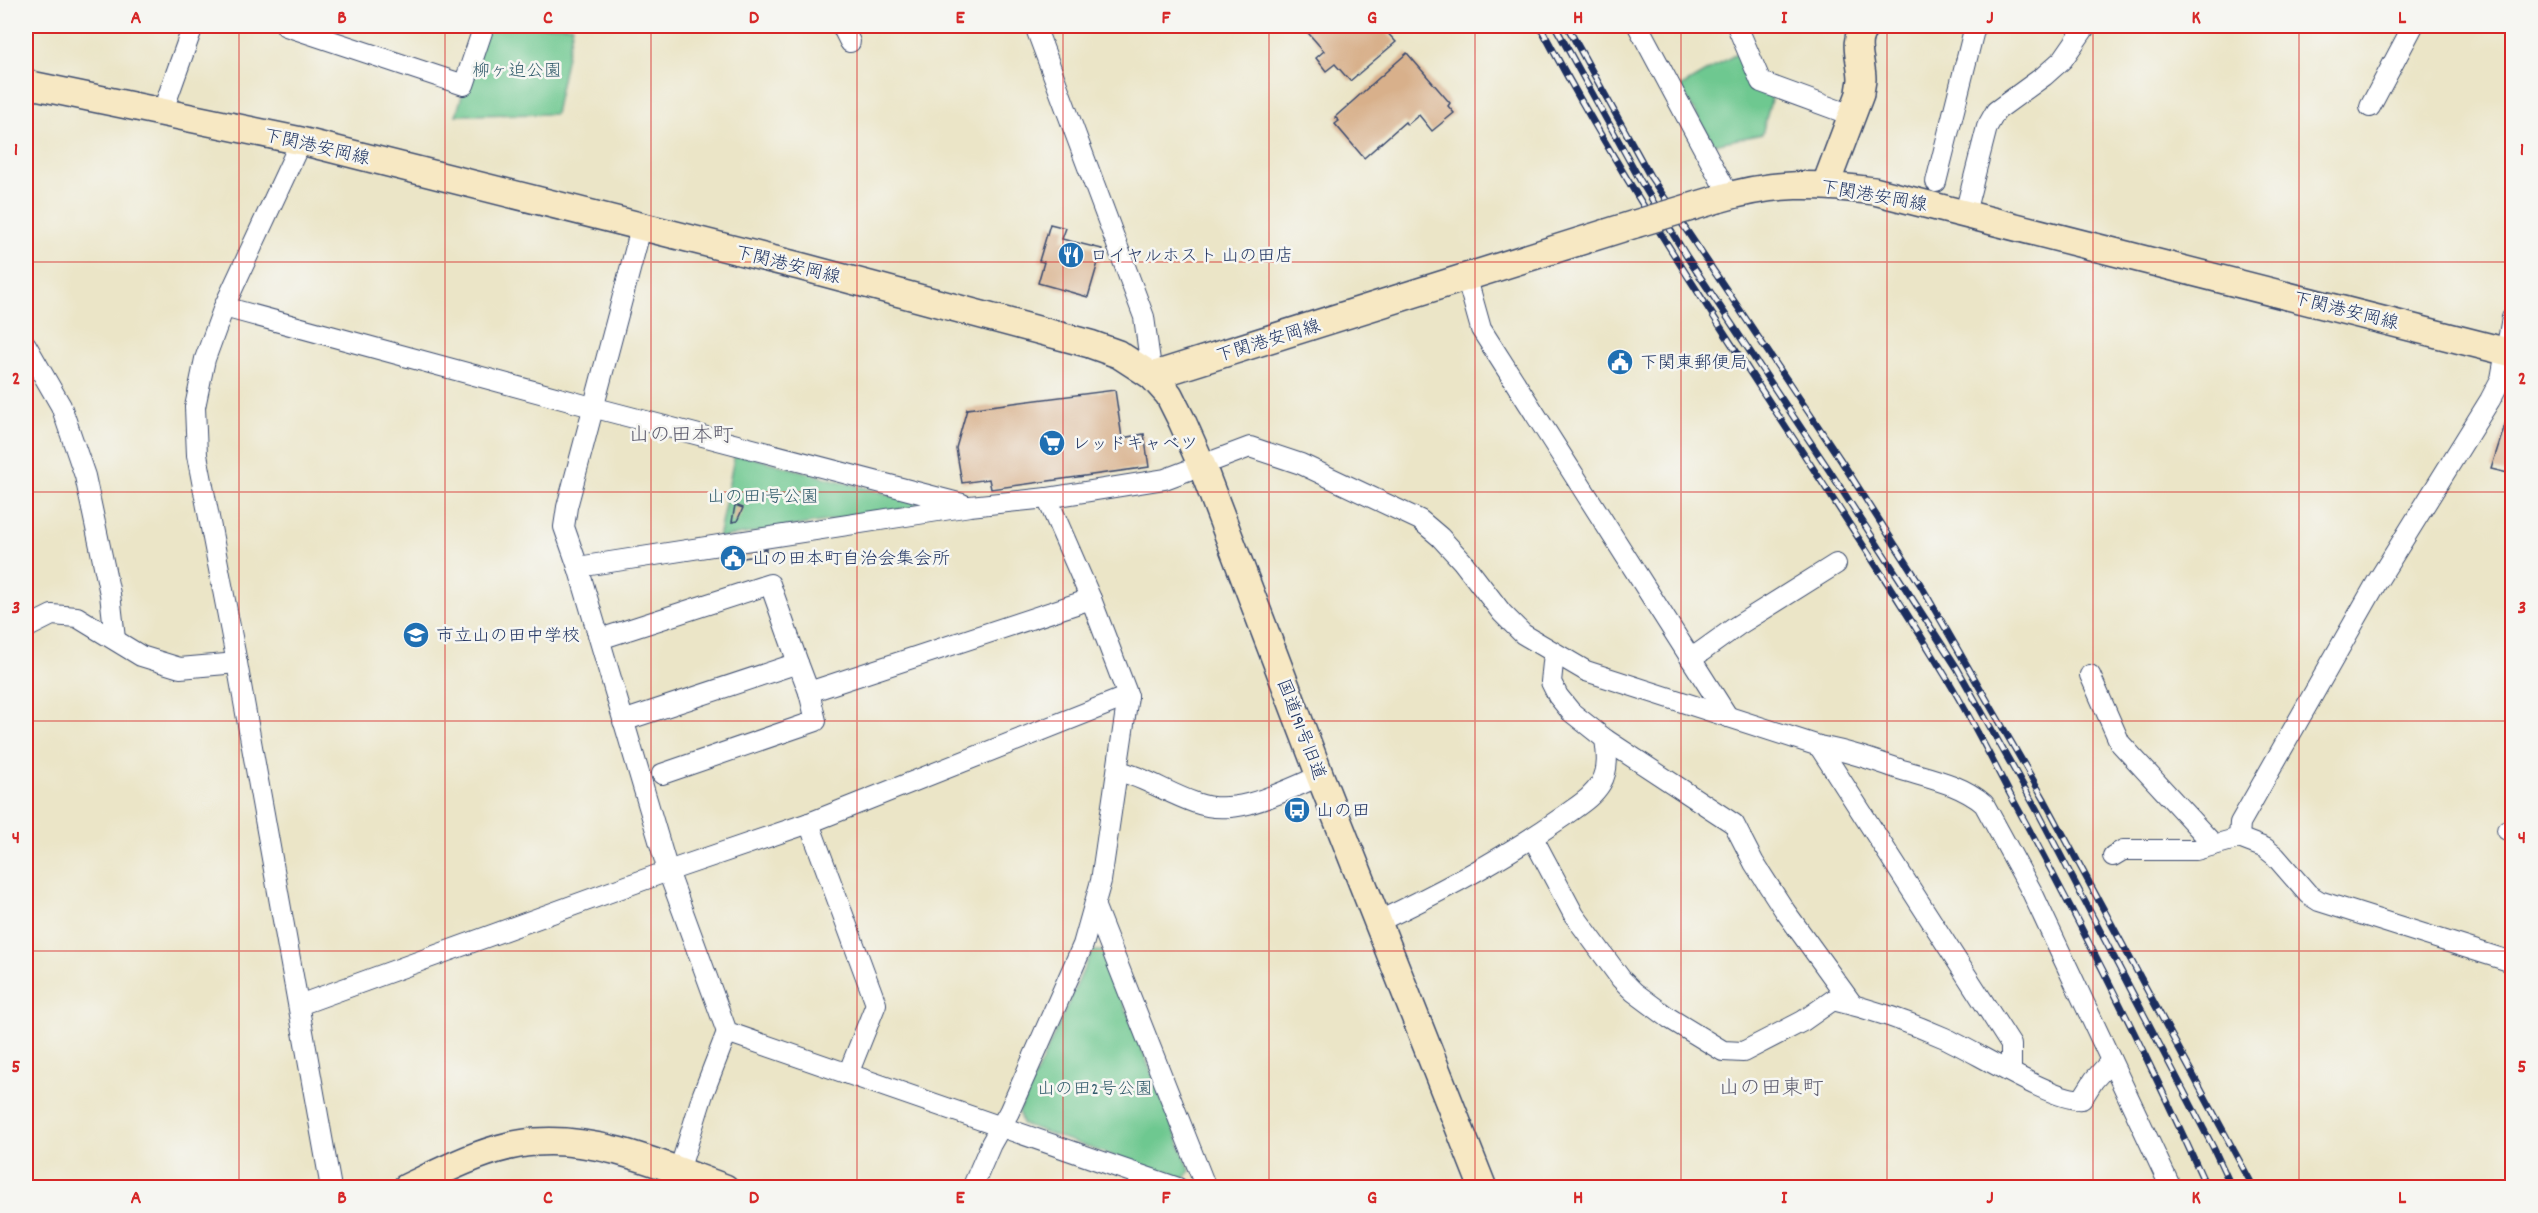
<svg xmlns="http://www.w3.org/2000/svg" width="2538" height="1213" viewBox="0 0 2538 1213" font-family="Dekko,'Klee One',sans-serif">
<style>
.green{fill:#6ec890;stroke:#447c77;stroke-width:1.5}
.building{fill:#d8b08b}
.lines{fill:none;stroke-linecap:round;stroke-linejoin:round}
.street-casing{stroke:#3a4a6e;stroke-width:22}
.secondary-casing{stroke:#3a4a6e;stroke-width:30}
.street{stroke:#fff;stroke-width:20}
.secondary{stroke:#f7e8c3;stroke-width:27}
.rail-casing{stroke:#1b2f5e;stroke-width:7}
.rail{stroke:#f6f6f2;stroke-width:4.5;stroke-dasharray:14;stroke-linecap:butt}
.secondary-bridge-casing{stroke:#3a4a6e;stroke-width:30;stroke-linecap:butt}
.secondary-bridge{stroke:#f7e8c3;stroke-width:27}
.grid{fill:none;stroke:#d62828;stroke-width:1.5;stroke-opacity:0.55}
.labels{text-anchor:middle;stroke-width:5;stroke-linejoin:round;paint-order:stroke}
.park-label{font-size:18px;fill:#345d6d;stroke:#f6f6f2}
.street-label{font-size:18px;fill:#1b2f5e;stroke:#f6f6f2}
.poi-label{font-size:18px;fill:#1b2f5e;stroke:#f6f6f2;text-anchor:start}
.quarter-label{font-size:21px;fill:#5d5c6e;stroke:#f6f6f2}
.neatline{fill:none;stroke:#d62828;stroke-width:2}
.grid-label{font-size:20px;text-anchor:middle;font-weight:bold;fill:#d62828}
</style>
<rect width="100%" height="100%" fill="#f6f6f2"/>
<filter id="ink" filterUnits="userSpaceOnUse"><feTurbulence type="fractalNoise" baseFrequency=".0167" numOctaves="2"/><feDisplacementMap in="SourceGraphic" scale="12" xChannelSelector="R" yChannelSelector="G"/><feConvolveMatrix kernelMatrix="1 2 1 2 8 2 1 2 1" color-interpolation-filters="sRGB"/></filter>
<filter id="wash" filterUnits="userSpaceOnUse"><feTurbulence type="fractalNoise" baseFrequency=".008" numOctaves="4" result="noise"/><feDisplacementMap in="SourceGraphic" scale="24" xChannelSelector="R" yChannelSelector="G"/><feGaussianBlur stdDeviation="1.35" result="paint"/><feColorMatrix in="noise" values="0 0 0 0 0 0 0 0 0 0 0 0 0 0 0 0 0 1.4 0 .05"/><feComposite in="paint" operator="in"/></filter>
<g filter="url(#wash)">
<rect width="100%" height="100%" fill="#ebe5c7"/>
<g class="green">
<path d="M484 26H573L555 114 456 115Z"/>
<path d="M1741 51 1755 84 1772 97 1762 134 1714 144 1680 87Z"/>
<path d="M735 453 917 502 916 507 718 538Z"/>
<path d="M1092 951H1103L1190 1170 1184 1181 1022 1124 1019 1112Z"/>
</g>
<g id="blocks">
<g class="building">
<path d="M1302 26H1381L1396 42 1350 81 1335 64 1326 71 1316 58 1324 51Z"/>
<path d="M1407 53 1450 103 1448 106 1454 113 1432 131 1419 115 1407 125 1405 122 1364 158 1335 124 1339 121 1335 117Z"/>
<path d="M1050 224 1066 228 1062 239 1102 249 1088 297 1038 283 1044 262 1039 261Z"/>
<path d="M1115 390 1122 438 1144 434 1149 467 991 489 989 479 962 483 956 448 967 409Z"/>
<path d="M2510 409H2512V474L2491 469Z"/>
<path d="M735 505 743 508 737 521 732 522Z"/>
<path d="M766 549V554L722 562 720 553Z"/>
</g>
</g>
</g>
<g filter="url(#ink)">
<use href="#blocks" fill-opacity="0" stroke="#3a4a6e" stroke-width="1.5"/>
<g class="lines">
<defs>
<g id="street">
<path d="M286 26 464 85 484 26"/>
<path d="M842 26 850 42"/>
<path d="M1035 26 1144 317 1152 376"/>
<path d="M1638 26 1729 196"/>
<path d="M1737 26 1761 82 1851 115"/>
<path d="M2370 107 2413 26"/>
<path d="M162 113 193 26"/>
<path d="M301 141 224 307 205 359 195 407 197 455 237 663 331 1188"/>
<path d="M1936 182 1975 26"/>
<path d="M1965 213 1987 127 1996 111 2044 76 2063 59 2086 26"/>
<path d="M1467 279 1481 329 1728 717"/>
<path d="M224 307 592 407 962 504"/>
<path d="M26 345 61 406 85 476 110 594 115 639"/>
<path d="M578 567 564 527 567 507 641 228"/>
<path d="M26 628 52 615 77 617 141 656 180 668 237 663"/>
<path d="M600 639 770 584 798 663 623 721"/>
<path d="M1554 653 1551 682 1558 696 1571 712 1605 739 1734 824 1754 863 1785 911 1853 1005"/>
<path d="M1691 659 1737 626 1836 564"/>
<path d="M798 663 809 692 1091 599"/>
<path d="M2090 675 2120 743 2214 845"/>
<path d="M1819 746 2011 1045V1071"/>
<path d="M1119 771C1146 778 1169 794 1196 803 1236 818 1283 791 1320 776"/>
<path d="M662 774 816 721 809 692"/>
<path d="M809 823 876 1004 848 1074"/>
<path d="M2507 830 2512 832"/>
<path d="M1533 838 1574 915 1621 979 1634 992 1669 1018 1723 1051 1743 1052 1803 1021 1833 1000C1871 1009 1909 1022 1945 1038 1974 1051 2057 1103 2082 1099L2094 1080 2111 1061"/>
<path d="M2239 838 2240 823 2377 582 2490 400 2501 379 2512 318"/>
<path d="M2113 856 2123 850H2196L2239 838 2265 848 2275 856 2308 894 2319 901 2512 962"/>
<path d="M1095 907 1206 1188"/>
<path d="M1377 922C1441 892 1506 857 1564 816 1577 806 1592 798 1601 783 1609 770 1607 753 1605 739"/>
<path d="M299 1005 668 871 809 823 1128 696"/>
<path d="M679 1171 703 1094 727 1032"/>
<path d="M972 1188 991 1144 1009 1112 1083 945 1101 881 1128 696 1091 599 1047 498"/>
<path d="M1178 1188 727 1032 668 871 578 567 970 506 1047 498 1165 479 1250 447 1301 464 1420 520 1440 537 1462 561 1502 613 1523 634 1586 671 1819 746C1847 751 1873 760 1899 769 1928 778 1961 784 1984 804L2032 892 2171 1188"/>
</g>
<g id="secondary">
<path d="M26 84 301 141 799 266 1090 344 1118 354 1152 376 1169 395 1182 421 1202 466 1320 776 1483 1188"/>
<path d="M1826 184 1860 94C1860 89 1862 83 1862 79 1862 60 1851 41 1866 26"/>
<path d="M1718 199C1775 182 1815 183 1874 191L2512 353"/>
<path d="M1152 376 1635 224"/>
<path d="M406 1188C446 1169 491 1145 535 1142 601 1137 664 1166 725 1188"/>
</g>
</defs>
<use href="#street" class="street-casing"/>
<use href="#secondary" class="secondary-casing"/>
<use href="#street" class="street"/>
<use href="#secondary" class="secondary"/>
<defs>
<g id="rail">
<path d="M1540 26C1659 251 1811 455 1943 672 1968 712 1989 754 2011 796 2081 924 2147 1054 2207 1188"/>
<path d="M1555 26 1640 180 1687 257 1831 473 1957 668 2038 812 2213 1147 2232 1188"/>
<path d="M1567 26 1650 176 1842 462 1920 584 2044 799 2254 1188"/>
</g>
</defs>
<use href="#rail" class="rail-casing"/>
<use href="#rail" class="rail"/>
<defs>
<path id="secondary-bridge" d="M1635 224 1718 199"/>
</defs>
<use href="#secondary-bridge" class="secondary-bridge-casing"/>
<use href="#secondary-bridge" class="secondary-bridge"/>
</g>
</g>
<path class="grid" d="M239 26V1188M445 26V1188M651 26V1188M857 26V1188M1063 26V1188M1269 26V1188M1475 26V1188M1681 26V1188M1887 26V1188M2093 26V1188M2299 26V1188M26 262H2512M26 492H2512M26 721H2512M26 951H2512"/>
<defs>
<symbol id="restaurant-disc" viewBox="-11 -11 22 22"><circle r="9.5" fill="#1f6fb2" stroke="#f6f6f2"/><path d="M-5-6h1v4h1v-4h1v4h1v-4h1v5L-1.5 .5V6h-2V.5L-5-1ZM5-6V6H3V1.5H1.5Q1.5-4 5-6Z" fill="#fff"/></symbol>
<symbol id="civic-disc" viewBox="-11 -11 22 22"><circle r="9.5" fill="#1f6fb2" stroke="#f6f6f2"/><path d="M-.6-6.5H3V-4.5H.6V-3L4-1V1h2V6H-6V1h2V-1L-.6-3ZM-1.2 2.5V6h2.4V2.5Z" fill="#fff"/></symbol>
<symbol id="supermarket-disc" viewBox="-11 -11 22 22"><circle r="9.5" fill="#1f6fb2" stroke="#f6f6f2"/><path d="M-6-5.5h2.5l.6 2H6L4.5 2H-2.5L-4.4-4H-6ZM-1.5 3.2a1.3 1.3 0 1 0 .1 0ZM3 3.2a1.3 1.3 0 1 0 .1 0Z" fill="#fff"/></symbol>
<symbol id="school-disc" viewBox="-11 -11 22 22"><circle r="9.5" fill="#1f6fb2" stroke="#f6f6f2"/><path d="M0-5L7-2L0 1L-7-2ZM-4 1L0 2.5L4 1V4Q0 6-4 4Z" fill="#fff"/></symbol>
<symbol id="bus-disc" viewBox="-11 -11 22 22"><circle r="9.5" fill="#1f6fb2" stroke="#f6f6f2"/><path d="M-5-6H5V4H4V6H2V4H-2V6H-4V4H-5ZM-3.5-4V0h7V-4ZM-3.5 1.2v1.5H-2V1.2ZM2 1.2v1.5H3.5V1.2Z" fill="#fff"/></symbol>
</defs>
<g fill-rule="evenodd">
<use href="#restaurant-disc" x="1056" y="240" width="30" height="30"/>
<use href="#civic-disc" x="1605" y="347" width="30" height="30"/>
<use href="#supermarket-disc" x="1037" y="428" width="30" height="30"/>
<use href="#civic-disc" x="718" y="543" width="30" height="30"/>
<use href="#school-disc" x="401" y="620" width="30" height="30"/>
<use href="#bus-disc" x="1282" y="795" width="30" height="30"/>
</g>
<g class="labels">
<g class="park-label">
<text x="517" y="76">柳ヶ迫公園</text>
<text x="763" y="502">山の田1号公園</text>
<text x="1095" y="1094">山の田2号公園</text>
</g>
<g class="street-label">
<text transform="translate(317 146) rotate(13)" y="6">下関港安岡線</text>
<text transform="translate(1874 195) rotate(10)" y="6">下関港安岡線</text>
<text transform="translate(788 264) rotate(14)" y="6">下関港安岡線</text>
<text transform="translate(2346 310) rotate(14)" y="6">下関港安岡線</text>
<text transform="translate(1268 340) rotate(-17)" y="6">下関港安岡線</text>
<text transform="translate(1302 729) rotate(69)" y="6">国道191号旧道</text>
</g>
<g class="poi-label">
<text x="1090" y="261">ロイヤルホスト 山の田店</text>
<text x="1640" y="368">下関東郵便局</text>
<text x="1072" y="449">レッドキャベツ</text>
<text x="752" y="564">山の田本町自治会集会所</text>
<text x="436" y="641">市立山の田中学校</text>
<text x="1316" y="816">山の田</text>
</g>
<g class="quarter-label">
<text x="681" y="441">山の田本町</text>
<text x="1771" y="1094">山の田東町</text>
</g>
</g>
<rect width="2538" height="1213" fill="none" stroke="#f6f6f2" stroke-width="66"/>
<rect x="33" y="33" width="2472" height="1147" class="neatline"/>
<g class="grid-label">
<text x="136" y="23">A</text>
<text x="342" y="23">B</text>
<text x="548" y="23">C</text>
<text x="754" y="23">D</text>
<text x="960" y="23">E</text>
<text x="1166" y="23">F</text>
<text x="1372" y="23">G</text>
<text x="1578" y="23">H</text>
<text x="1784" y="23">I</text>
<text x="1990" y="23">J</text>
<text x="2196" y="23">K</text>
<text x="2402" y="23">L</text>
<text x="16" y="155">1</text>
<text x="2522" y="155">1</text>
<text x="16" y="384">2</text>
<text x="2522" y="384">2</text>
<text x="16" y="613">3</text>
<text x="2522" y="613">3</text>
<text x="16" y="843">4</text>
<text x="2522" y="843">4</text>
<text x="16" y="1072">5</text>
<text x="2522" y="1072">5</text>
<text x="136" y="1203">A</text>
<text x="342" y="1203">B</text>
<text x="548" y="1203">C</text>
<text x="754" y="1203">D</text>
<text x="960" y="1203">E</text>
<text x="1166" y="1203">F</text>
<text x="1372" y="1203">G</text>
<text x="1578" y="1203">H</text>
<text x="1784" y="1203">I</text>
<text x="1990" y="1203">J</text>
<text x="2196" y="1203">K</text>
<text x="2402" y="1203">L</text>
</g>
</svg>
